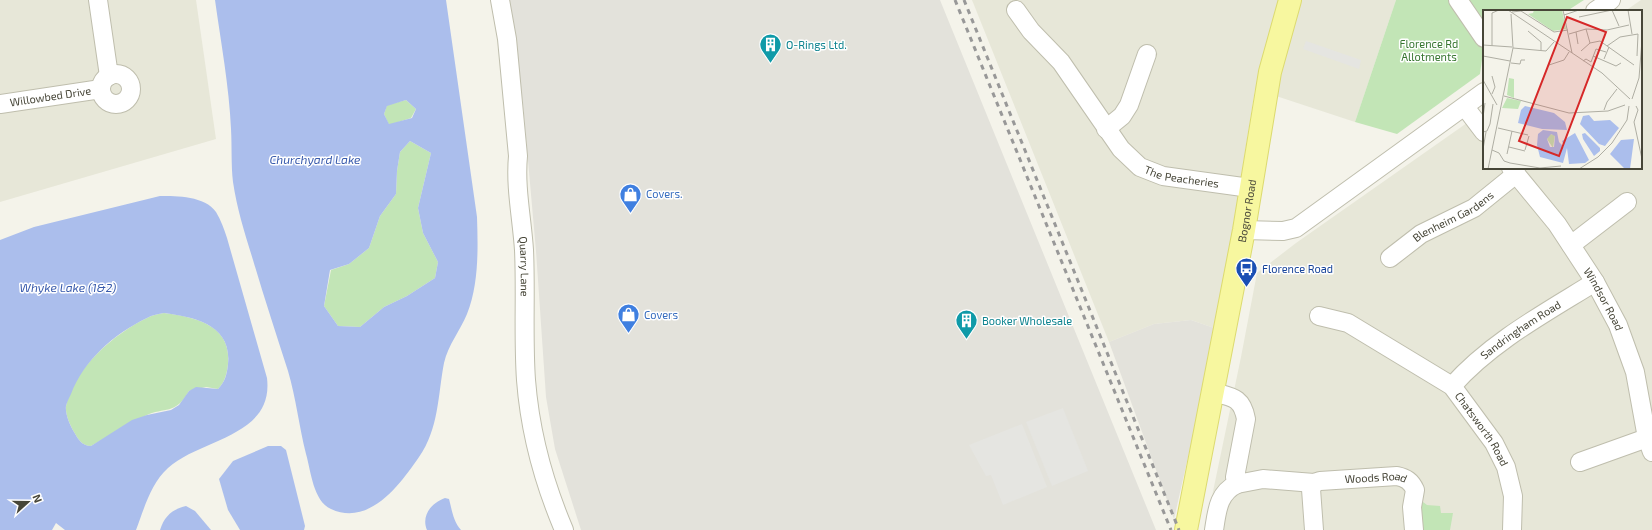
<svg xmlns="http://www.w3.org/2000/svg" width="1652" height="530" viewBox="0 0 1652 530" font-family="'Exo 2',sans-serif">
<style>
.residential{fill:#e7e7d8}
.industrial{fill:#e3e2db}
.green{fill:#c2e5b6}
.parking{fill:#e5e5e1}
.water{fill:#abbeec;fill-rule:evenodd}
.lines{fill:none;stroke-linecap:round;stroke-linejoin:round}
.minor-casing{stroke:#bfbead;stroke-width:20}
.major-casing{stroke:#dcda70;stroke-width:24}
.minor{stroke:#fff;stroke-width:18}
.major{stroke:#f7f79f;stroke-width:22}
.rail{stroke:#989898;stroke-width:3;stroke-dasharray:5 5;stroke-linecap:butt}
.labels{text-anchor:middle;stroke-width:3;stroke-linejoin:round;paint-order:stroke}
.park-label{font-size:11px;fill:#36752f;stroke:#fff}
.culture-label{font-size:11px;fill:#0d838f;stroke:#fff;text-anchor:start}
.street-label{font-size:11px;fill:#474638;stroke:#fff}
.shop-label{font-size:11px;fill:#366cbe;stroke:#fff;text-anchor:start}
.transit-label{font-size:11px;fill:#164399;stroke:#fff;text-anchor:start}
.water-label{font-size:12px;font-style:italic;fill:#385aac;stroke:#fff}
.inset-road{fill:none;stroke:#afaea3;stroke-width:1}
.view{fill:#d62828;fill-opacity:0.15;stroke:#d62828;stroke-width:2}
.inset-edge{fill:none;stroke:#474638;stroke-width:2}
</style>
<rect width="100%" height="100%" fill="#f4f3ea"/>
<g class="residential">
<path d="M0 0H196L216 139 0 202Z"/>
<path d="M972 0H1396L1355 122 1255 89 1217 329 1191 320 1154 324 1109 342Z"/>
<path d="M1641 0H1652V530H1205L1241 357 1257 273 1296 243 1484 111V168H1641V11H1625Z"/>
</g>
<g class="industrial">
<path d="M508 0H940L1156 530H581L555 449 546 397 536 251 523 104Z"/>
<path d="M1191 320 1217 329 1174 519 1109 342 1154 324Z"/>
</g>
<g class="green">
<path d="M1396 0H1453L1484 45 1480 74 1397 134 1355 122Z"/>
<path d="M1466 0H1584L1567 11H1484V26Z"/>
<path d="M406 100 416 109 411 118 389 125 384 114 387 105Z"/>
<path d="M410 141 431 153 418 208 423 233 438 262 435 278 407 296 384 307 360 327 338 326 324 306 331 270 349 264 369 248 380 216 396 194 397 171 400 152Z"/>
<path d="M164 313C195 317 232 325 228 364 227 373 225 382 218 389L206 387 189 391C175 416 165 406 145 416 127 425 109 436 91 446 82 446 78 439 74 432 70 425 65 414 66 406 73 369 115 333 147 318 152 315 159 314 164 313Z"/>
<path d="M1419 499 1427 505 1440 506 1441 513H1453L1450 530H1418Z"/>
</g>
<g class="parking">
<path d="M1306 41 1361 60 1359 69 1303 49Z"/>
<path d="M1063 408 1088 471 1052 486 1026 422Z"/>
<path d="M1022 424 1047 487 1003 505 991 475 986 476 969 445Z"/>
</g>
<g class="water">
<path d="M215 0H446L477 217C478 248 479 284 467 314 460 331 448 345 444 363 438 394 439 429 419 457 401 483 370 527 331 509 313 501 311 471 306 454 299 426 296 398 288 371 276 334 264 297 253 260 245 234 237 209 233 182 231 165 232 146 231 129 229 86 221 43 215 0ZM406 100 416 109 412 118 389 124 384 114 387 106ZM410 141 431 153 418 208 423 233 438 262 435 278 407 296 384 307 360 327 338 326 324 306 330 270 349 264 369 248 380 216 396 194 397 171 400 152Z"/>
<path d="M160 196C177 196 205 196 216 212 221 220 224 229 227 238L267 378C274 437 201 438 168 468 151 483 144 509 136 530H65L56 523 52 530H0V240L34 227ZM164 313C195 317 232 325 228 364 227 374 225 382 218 389L196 387 189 391 179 405 171 410 147 415 132 420 91 446C82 446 78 439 74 432 70 425 65 414 66 406 67 402 69 398 71 394 84 360 114 334 147 318 152 315 159 314 164 313Z"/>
<path d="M268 446H281L286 450 305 526 304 530H240L228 510 219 479 233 461Z"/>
<path d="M445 498 449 499C452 510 453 521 461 530H427C421 516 431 503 445 498Z"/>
<path d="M186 506 195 511 211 530H160C164 517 172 509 186 506Z"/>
</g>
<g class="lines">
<defs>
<g id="minor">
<path d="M98 0 109 76"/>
<path id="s1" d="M500 0 507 39 518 156C515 187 522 219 524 250 526 293 523 337 526 380 530 432 544 483 564 530"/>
<path d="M1458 0 1484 38"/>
<path id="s2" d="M1016 10 1031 31 1061 62 1121 149 1140 167 1163 176 1250 188"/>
<path d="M1595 11 1611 0"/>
<circle cx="116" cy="89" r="15"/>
<path id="s3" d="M0 104 101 89"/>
<path d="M1465 107 1484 132"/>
<path d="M1106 129 1122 116 1129 105 1147 54"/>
<path id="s4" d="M1511 168 1557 224 1595 282 1618 325 1635 372 1647 438 1652 452"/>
<path d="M1244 230 1283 231 1296 228 1484 92"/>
<path d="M1571 245 1627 202"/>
<path id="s5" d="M1390 258 1421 234 1474 208 1516 174"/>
<path id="s6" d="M1319 316 1348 323 1452 386 1494 443 1506 467 1513 496 1512 530"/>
<path id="s7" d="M1452 386C1491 342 1545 313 1595 282"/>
<path id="s8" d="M1213 392C1232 397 1242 397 1246 419L1235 477 1237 484 1263 479 1314 483 1320 481 1397 476C1406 478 1411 481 1415 490L1412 507 1414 530"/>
<path d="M1580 462 1647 438"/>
<path d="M1314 483 1311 489 1314 530"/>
<path d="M1214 530C1217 511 1218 493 1237 484"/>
</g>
<g id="major">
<path id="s9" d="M1186 530 1244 230 1270 72 1290 0"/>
</g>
</defs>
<use href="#minor" class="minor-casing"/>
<use href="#major" class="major-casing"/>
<use href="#minor" class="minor"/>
<use href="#major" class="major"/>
<g class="rail">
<path d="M955 0 1171 530"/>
<path d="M964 0 1179 530"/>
</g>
</g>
<defs>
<symbol id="building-pin" viewBox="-11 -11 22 30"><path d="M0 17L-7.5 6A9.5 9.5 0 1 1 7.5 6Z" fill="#0f9aa8" stroke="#fff"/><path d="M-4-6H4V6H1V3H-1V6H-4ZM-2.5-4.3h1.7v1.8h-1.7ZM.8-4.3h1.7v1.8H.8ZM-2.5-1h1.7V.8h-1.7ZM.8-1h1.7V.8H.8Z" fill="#fff"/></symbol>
<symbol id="shop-pin" viewBox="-11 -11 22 30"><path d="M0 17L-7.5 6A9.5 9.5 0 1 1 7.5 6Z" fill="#3f7fe0" stroke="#fff"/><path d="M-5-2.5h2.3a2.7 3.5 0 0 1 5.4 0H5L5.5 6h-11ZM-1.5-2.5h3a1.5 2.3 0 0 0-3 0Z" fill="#fff"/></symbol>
<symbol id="bus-pin" viewBox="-11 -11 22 30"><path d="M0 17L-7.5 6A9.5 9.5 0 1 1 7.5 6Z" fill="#1a4fb4" stroke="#fff"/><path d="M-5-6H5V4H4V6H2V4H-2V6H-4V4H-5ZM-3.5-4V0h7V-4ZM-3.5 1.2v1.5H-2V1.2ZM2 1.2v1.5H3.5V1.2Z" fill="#fff"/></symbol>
</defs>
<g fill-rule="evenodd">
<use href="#building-pin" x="758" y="32" width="25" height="34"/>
<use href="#shop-pin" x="618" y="182" width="25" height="34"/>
<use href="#bus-pin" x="1234" y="256" width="25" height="34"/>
<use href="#shop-pin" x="616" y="302" width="25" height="34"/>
<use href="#building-pin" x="954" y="308" width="25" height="34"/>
</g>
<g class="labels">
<g class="park-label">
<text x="1429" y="48">Florence Rd<tspan x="1429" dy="13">Allotments</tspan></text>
</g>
<g class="culture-label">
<text x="786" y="49">O-Rings Ltd.</text>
<text x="982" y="325">Booker Wholesale</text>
</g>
<g class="street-label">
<text dy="4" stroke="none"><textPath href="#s3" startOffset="51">Willowbed Drive</textPath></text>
<text dy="4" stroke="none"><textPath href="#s2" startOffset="244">The Peacheries</textPath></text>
<text dy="4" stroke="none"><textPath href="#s9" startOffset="325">Bognor Road</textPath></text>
<text dy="4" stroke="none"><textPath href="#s5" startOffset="76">Blenheim Gardens</textPath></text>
<text dy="4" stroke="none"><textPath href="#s1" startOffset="268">Quarry Lane</textPath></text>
<text dy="4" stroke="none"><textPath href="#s4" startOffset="161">Windsor Road</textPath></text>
<text dy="4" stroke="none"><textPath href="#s7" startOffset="89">Sandringham Road</textPath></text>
<text dy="4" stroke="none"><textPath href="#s6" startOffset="204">Chatsworth Road</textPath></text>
<text dy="4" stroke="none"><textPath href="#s8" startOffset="253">Woods Road</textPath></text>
</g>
<g class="shop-label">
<text x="646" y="198">Covers.</text>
<text x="644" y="319">Covers</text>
</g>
<g class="transit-label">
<text x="1262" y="273">Florence Road</text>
</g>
<g class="water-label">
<text x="315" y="164">Churchyard Lake</text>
<text x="68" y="292">Whyke Lake (1&amp;2)</text>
</g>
</g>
<g transform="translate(1483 10)">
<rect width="159" height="159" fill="#f4f3ea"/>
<path d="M51 0H79L83 19 70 21 45 4 50 3ZM26 68 31 69V88L24 85ZM24 88 38 91 35 99 19 98ZM67 124 72 125 70 138 64 129Z" fill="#c2e5b6"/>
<path d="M42 96 71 103 82 112 84 120 59 119 35 113 38 100ZM106 105 111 111 127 110 136 118 122 136 116 134 97 114 100 106ZM60 120 74 122 76 132 81 137 79 131 92 123 106 150 102 153 86 154 84 138 80 153 57 147 54 135 55 124ZM68 124 72 126 71 137H67L64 129ZM102 123 117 138V141L111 146 100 129 99 124ZM151 129 147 159H142L127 144 138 130Z" fill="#abbeec" fill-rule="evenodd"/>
<path class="inset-road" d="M25 0 119 63 147 89M80 0 89 43M129 0 136 16M145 0 149 24M29 2 38 1 71 22 85 20M81 5 96 0M96 7 129 0M103 19 107 33M45 21 58 32V41M93 22 95 34M86 24 103 19 124 20 146 15M0 35 29 37M9 36V3L16 0M124 36 137 27 155 24 154 46M30 38 63 41 71 32M98 41 107 33 117 31 151 55M0 46 27 51M110 46 133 56 138 53M121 49 126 37M100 51 103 49 108 52 113 39 123 42M28 53 37 54 38 50H42M66 55 81 50 86 42M0 70 14 95M9 84 12 77 9 66M21 86 86 103 125 101 142 95M149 89 156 68 159 30M153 96 155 100 151 112 159 149M121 100 124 92 134 79M0 107 2 93M15 118 45 125M0 122 4 121 7 114 10 94M26 137 42 141M0 139 3 122M9 140 16 143 21 151 27 153 57 158 78 156M42 140 46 126M24 144 29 121M5 159 30 38 28 4M96 159 115 147 129 133 144 110 146 96"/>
<path class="view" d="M84 7 123 22 76 146 36 131Z"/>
<rect width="159" height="159" class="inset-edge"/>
</g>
<g transform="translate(28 502) rotate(69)" stroke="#ffffff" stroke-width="3" paint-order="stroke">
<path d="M0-3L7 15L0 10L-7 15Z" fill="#474638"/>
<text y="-6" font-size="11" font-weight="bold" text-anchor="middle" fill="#474638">N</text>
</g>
</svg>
